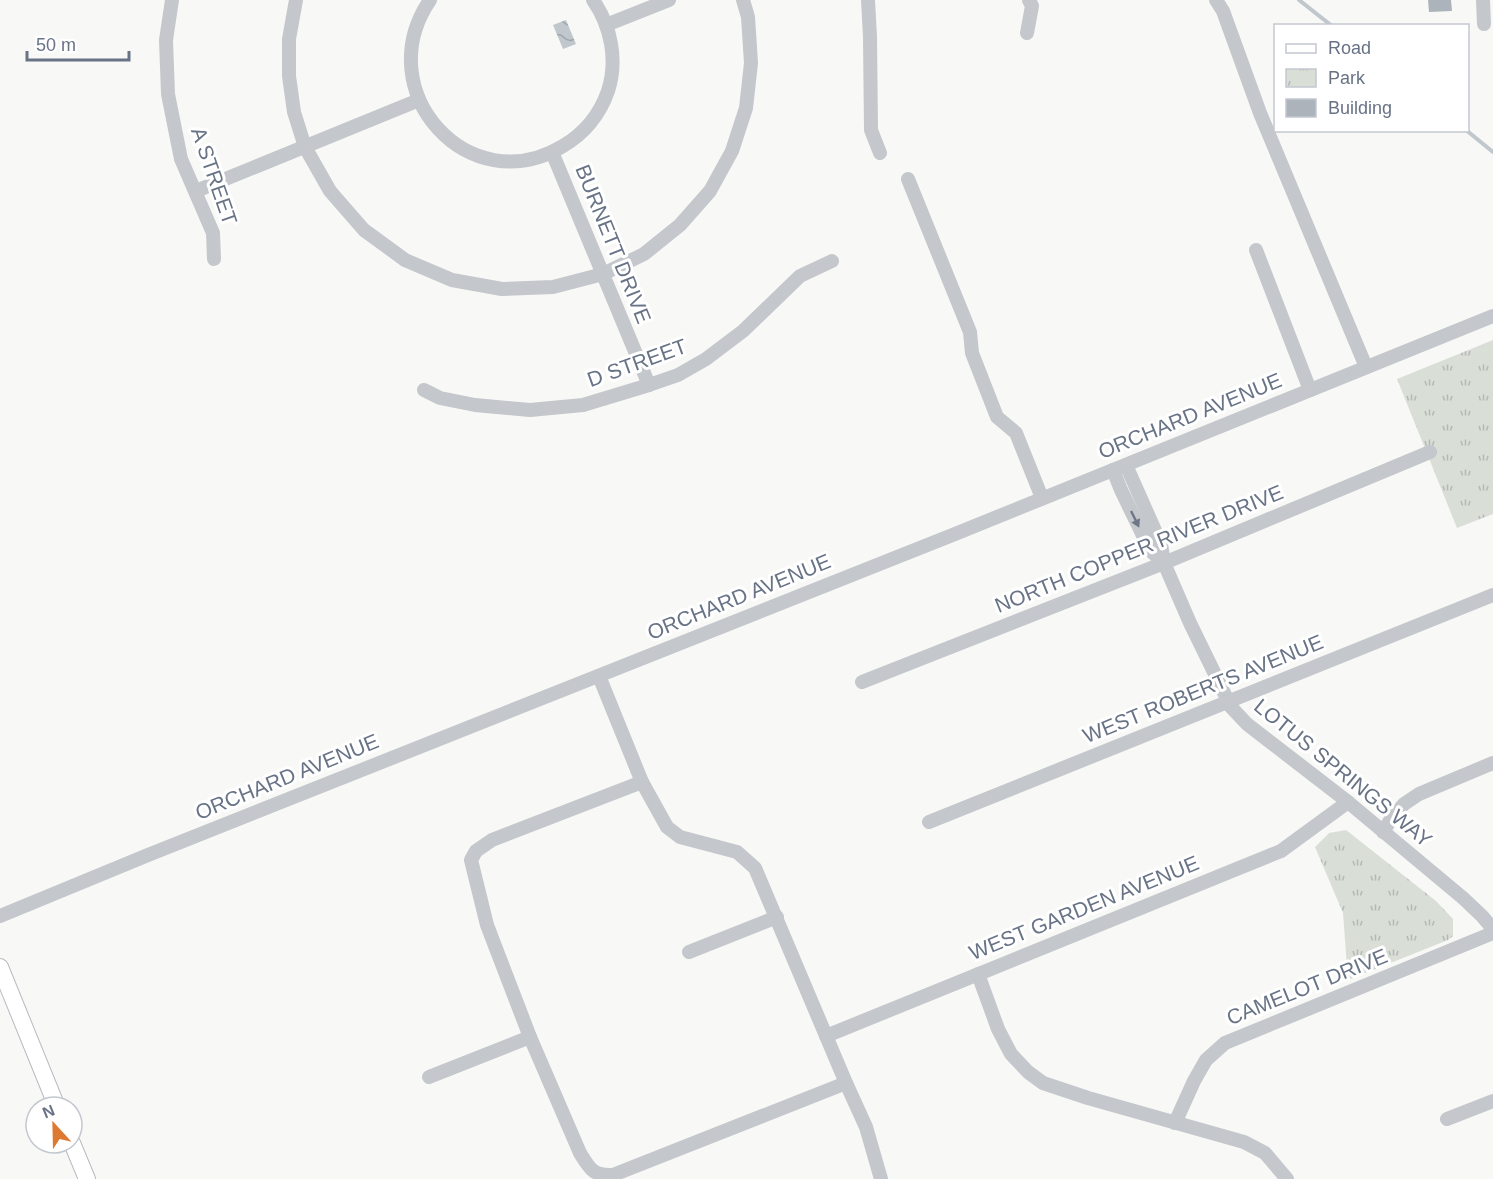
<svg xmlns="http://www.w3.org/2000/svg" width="1493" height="1179" viewBox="0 0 1493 1179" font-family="Arial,sans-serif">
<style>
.park{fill:url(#park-tufts)}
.water{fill:url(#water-waves)}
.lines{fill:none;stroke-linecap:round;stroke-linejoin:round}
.stream{stroke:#c0c7cd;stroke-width:4}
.building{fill:#adb3ba}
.major-casing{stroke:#b7babf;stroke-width:18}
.minor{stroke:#c4c7cb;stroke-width:14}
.major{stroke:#fff;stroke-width:16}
.oneway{fill:#6d7789}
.labels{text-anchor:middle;stroke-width:6;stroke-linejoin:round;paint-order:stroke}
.street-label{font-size:21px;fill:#687386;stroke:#fff}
</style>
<defs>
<pattern id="park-tufts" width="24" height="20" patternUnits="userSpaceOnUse" patternTransform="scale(1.5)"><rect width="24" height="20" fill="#d9dfd7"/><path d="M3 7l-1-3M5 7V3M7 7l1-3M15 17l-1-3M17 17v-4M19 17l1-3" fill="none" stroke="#b4b9b4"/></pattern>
<pattern id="water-waves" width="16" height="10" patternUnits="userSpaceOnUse" patternTransform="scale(1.5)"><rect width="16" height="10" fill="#c0c7cd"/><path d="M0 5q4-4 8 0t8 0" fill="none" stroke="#a0a6ac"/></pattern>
</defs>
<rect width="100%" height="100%" fill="#f8f8f6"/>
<g class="park">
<path d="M1493 340V514L1457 528 1397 379Z"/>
<path d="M1346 830 1436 901 1453 919V936L1448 940 1348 980 1343 913 1315 847 1329 833Z"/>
</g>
<path class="water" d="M566 20 576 44 563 49 553 25Z"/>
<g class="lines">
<g class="stream">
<path d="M1299 0 1332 26"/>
<path d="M1466 130 1493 152"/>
</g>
</g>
<path class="building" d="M1428 0H1451L1452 11 1429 12Z"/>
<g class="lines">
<defs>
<g id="major">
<path d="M0 967 57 1107"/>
<path d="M72 1143 87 1179"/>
</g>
</defs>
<use href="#major" class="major-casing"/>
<g class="minor">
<path d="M172 0 166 40 168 94 181 159 213 233 214 259"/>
<path d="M296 0 289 39V76L294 112 305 147 330 191 364 230 405 260 452 280 502 289 553 287 603 274 644 254 680 225 710 191 732 151 746 108 751 63 748 17 743 0"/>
<path d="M430 0C368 91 469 203 563 146 585 133 600 114 608 91 618 60 611 26 593 0"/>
<path d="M868 0 870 37 871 130 880 153"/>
<path d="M1216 0 1223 11 1260 113 1366 367"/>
<path d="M1483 0 1484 24"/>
<path d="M606 25 669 0"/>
<path d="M1027 33 1032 6 1029 0"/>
<path d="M552 152 649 385"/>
<path d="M908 179 970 332 972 353 997 417 1016 433 1042 498"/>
<path d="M196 191 419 100"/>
<path d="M1256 250 1310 390"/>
<path d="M424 390 440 398 475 405 530 410 583 405 649 385 678 375 706 359 743 331 800 276 832 261"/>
<path d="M1126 465 1161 544 1164 563 1190 623 1231 707 1247 724 1348 802 1463 898 1482 916 1493 929"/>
<path d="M1113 470 1121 490 1150 550 1164 563"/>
<path d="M599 676 642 782 667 827 680 837 737 852 755 868 846 1083 866 1127 881 1179"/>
<path d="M862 682 1164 563 1430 452"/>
<path d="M642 782 492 840 476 851 471 860 487 925 530 1037 580 1153C590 1169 593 1176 613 1175L846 1083"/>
<path d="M929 822 1493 595"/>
<path d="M1383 832 1391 819 1404 804 1419 794 1493 763"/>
<path d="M0 916 148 855 955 534 1493 316"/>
<path d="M689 952 777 917"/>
<path d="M978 974 998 1029 1011 1054 1028 1072 1043 1083 1088 1098 1244 1142 1265 1153 1287 1179"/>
<path d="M826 1036 1281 851 1348 802"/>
<path d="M429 1077 530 1037"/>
<path d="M1447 1119 1493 1101"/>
<path d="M1175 1123 1194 1081 1206 1060 1225 1043 1493 933"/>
</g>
<use href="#major" class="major"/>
</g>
<defs><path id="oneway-solid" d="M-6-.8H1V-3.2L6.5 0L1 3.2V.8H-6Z" transform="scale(1.5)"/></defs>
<use class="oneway" href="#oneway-solid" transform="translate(1135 519) rotate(64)"/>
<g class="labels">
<g class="street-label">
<text transform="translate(214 176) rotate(71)" y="7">A STREET</text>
<text transform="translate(613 244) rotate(68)" y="7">BURNETT DRIVE</text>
<text transform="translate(637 363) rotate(-20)" y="7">D STREET</text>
<text transform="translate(1190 416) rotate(-22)" y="7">ORCHARD AVENUE</text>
<text transform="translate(1139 549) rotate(-22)" y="7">NORTH COPPER RIVER DRIVE</text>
<text transform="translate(739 597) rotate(-22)" y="7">ORCHARD AVENUE</text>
<text transform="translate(1203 689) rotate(-22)" y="7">WEST ROBERTS AVENUE</text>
<text transform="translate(1343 773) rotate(39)" y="7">LOTUS SPRINGS WAY</text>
<text transform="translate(287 777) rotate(-22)" y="7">ORCHARD AVENUE</text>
<text transform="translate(1084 908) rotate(-22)" y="7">WEST GARDEN AVENUE</text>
<text transform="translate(1307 987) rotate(-22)" y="7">CAMELOT DRIVE</text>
</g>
</g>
<rect x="1274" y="24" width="195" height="108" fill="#ffffff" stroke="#c3c7cf" stroke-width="1.5"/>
<rect x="1286" y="44" width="30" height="9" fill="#ffffff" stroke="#c3c7cf" stroke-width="1.5"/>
<text x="1328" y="54" font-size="18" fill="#687386">Road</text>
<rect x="1286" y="69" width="30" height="18" fill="url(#park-tufts)" stroke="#c3c7cf" stroke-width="1.5"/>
<text x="1328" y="84" font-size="18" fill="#687386">Park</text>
<rect x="1286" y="99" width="30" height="18" fill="#adb3ba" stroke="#c3c7cf" stroke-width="1.5"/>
<text x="1328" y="114" font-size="18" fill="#687386">Building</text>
<g transform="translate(54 1125) rotate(338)"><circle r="28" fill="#ffffff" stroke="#c3c7cf" stroke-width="1.5"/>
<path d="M0-4.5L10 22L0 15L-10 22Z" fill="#dd7931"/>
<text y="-9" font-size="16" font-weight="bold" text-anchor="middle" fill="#687386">N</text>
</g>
<path d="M27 51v9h102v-9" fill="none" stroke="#687386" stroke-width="3"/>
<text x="36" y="51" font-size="18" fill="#687386" stroke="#ffffff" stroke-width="4.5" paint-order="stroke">50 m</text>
</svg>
